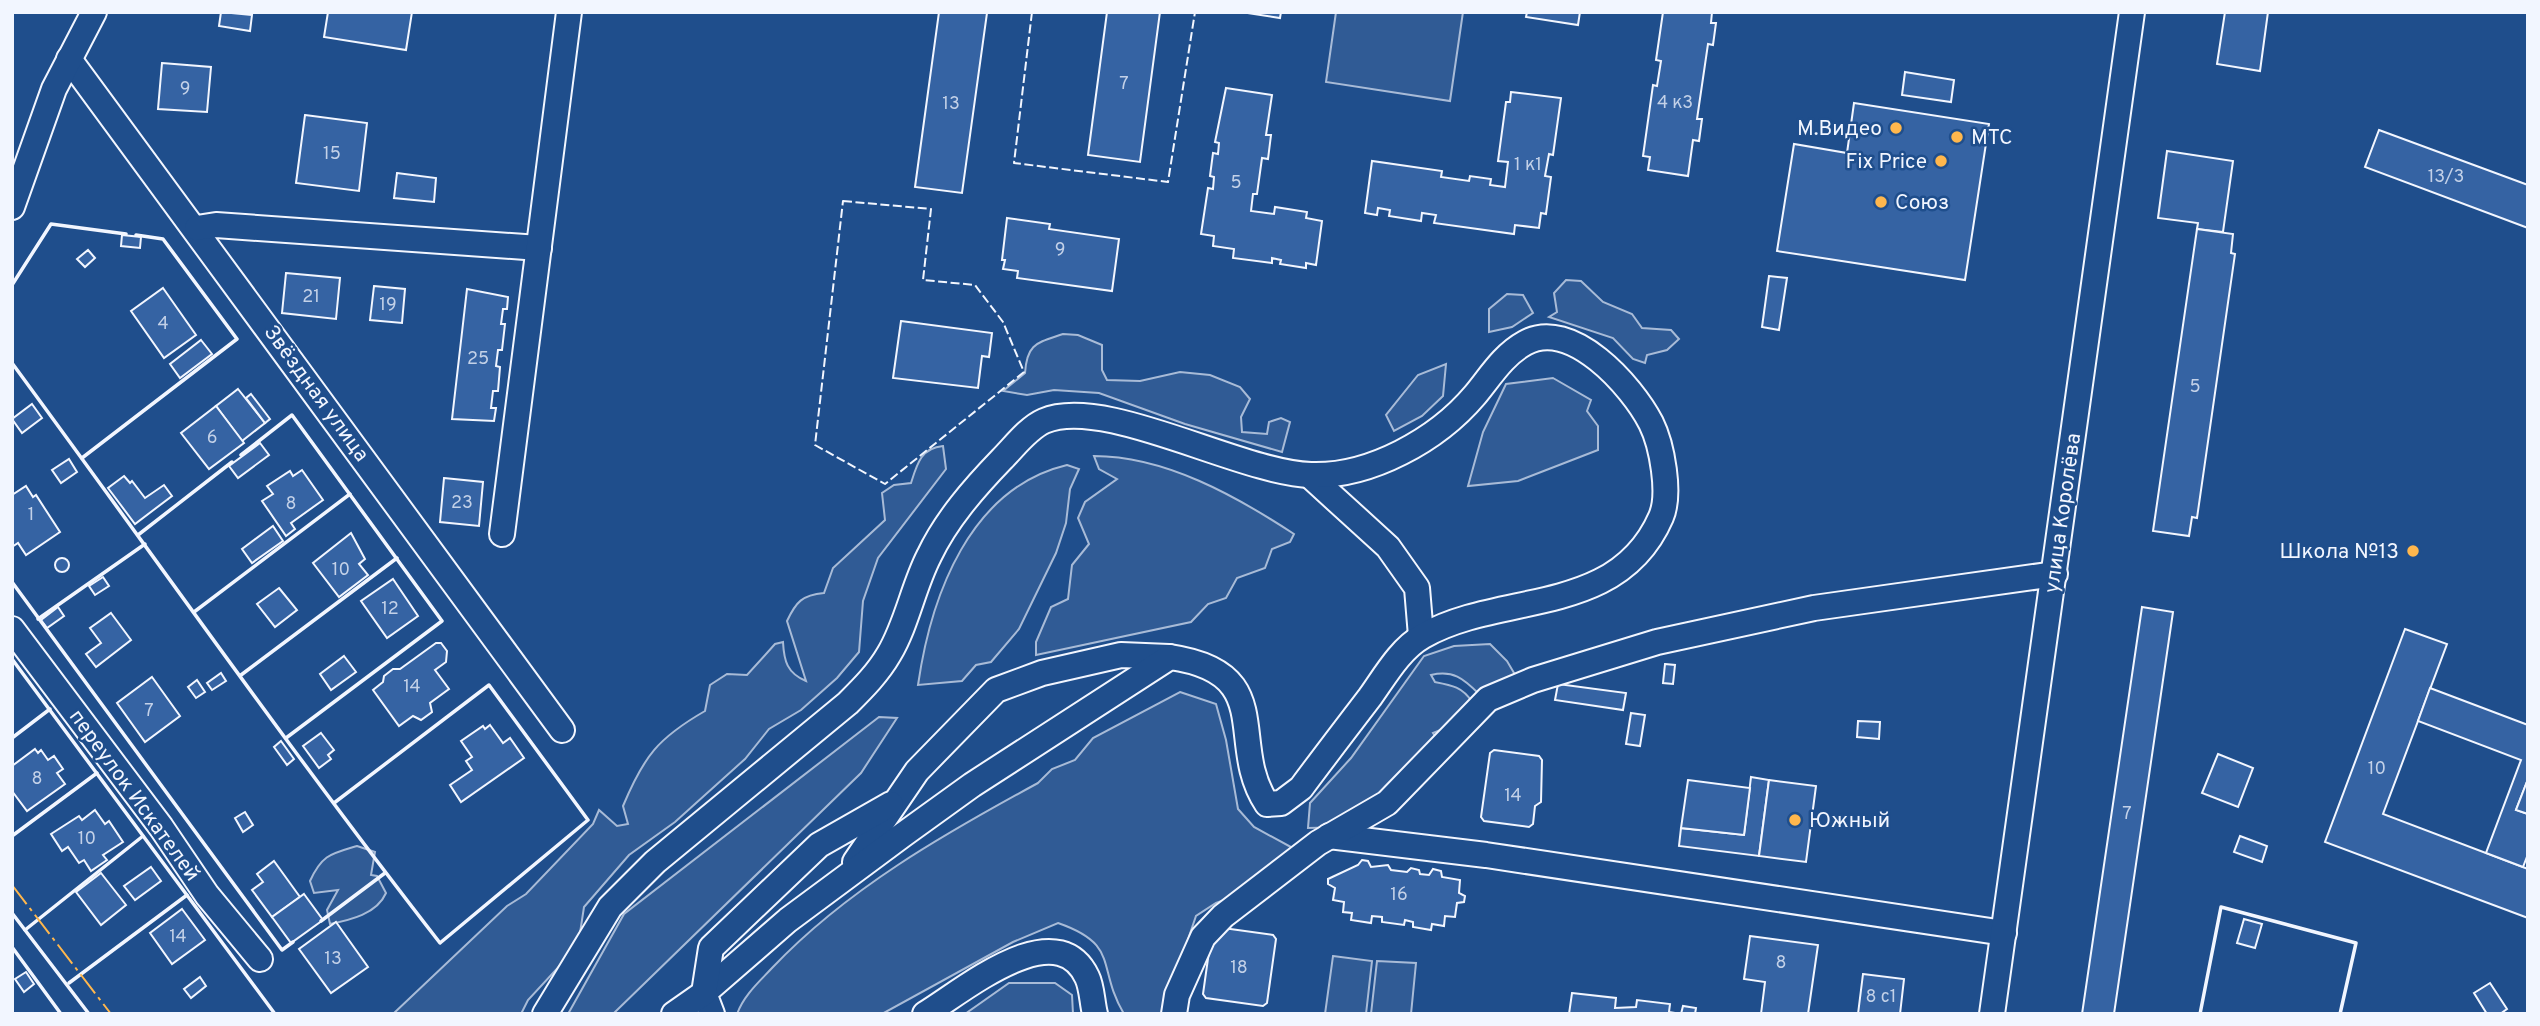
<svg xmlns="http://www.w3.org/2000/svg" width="2540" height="1026" viewBox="0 0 2540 1026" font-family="Overpass,sans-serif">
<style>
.green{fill:#305b95;stroke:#a8bbd7;stroke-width:2}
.building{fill:#3563a3;stroke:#f2f6ff;stroke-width:2}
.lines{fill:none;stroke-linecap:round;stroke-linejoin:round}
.minor-casing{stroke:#f2f6ff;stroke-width:28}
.minor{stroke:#1f4e8c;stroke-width:24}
.fence{stroke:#f2f6ff;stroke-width:2;stroke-dasharray:9 3.5;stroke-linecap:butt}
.wall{stroke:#f2f6ff;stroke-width:3.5}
.power{stroke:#ffb74d;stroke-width:2;stroke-dasharray:24 5 3.5 5;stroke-linecap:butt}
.poi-dot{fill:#ffb74d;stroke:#1f4e8c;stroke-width:2.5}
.labels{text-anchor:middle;stroke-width:5;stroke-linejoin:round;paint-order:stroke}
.number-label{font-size:18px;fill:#c3d1e8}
.poi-label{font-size:21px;fill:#f2f6ff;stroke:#1f4e8c;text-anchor:end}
.street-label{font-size:21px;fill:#f2f6ff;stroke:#1f4e8c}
</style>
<rect width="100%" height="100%" fill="#1f4e8c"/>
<g class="green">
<path d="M1336 12H1463L1450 101 1326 82Z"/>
<path d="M1566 280 1581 281 1603 302 1632 314 1642 328 1671 330 1679 339 1667 350 1647 355 1645 363 1633 359 1613 338 1549 317 1557 312 1554 293Z"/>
<path d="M1507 294 1523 295 1533 313 1512 327 1489 332V309Z"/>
<path d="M1063 334 1078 335 1102 345V370L1107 380 1140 381 1180 372 1210 375 1240 387 1250 399 1241 417 1242 432 1267 434 1269 422 1281 418 1290 422 1282 452 1185 424 1099 393 1054 390 1027 395 1003 391 1025 373C1027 343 1037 343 1063 334Z"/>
<path d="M1446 364 1443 396 1422 416 1394 431 1386 415 1418 375Z"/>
<path d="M1553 378 1591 400 1587 411 1598 426V450L1518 481 1468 486 1483 432 1506 384Z"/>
<path d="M943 446 946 469 878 558 863 601 859 652 837 678 801 710 769 729 745 759 675 822 629 855 584 907 578 946 528 1000 521 1014H393L507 906 526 894 593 824 599 810 617 826 628 824 623 806C644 756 658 738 705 711L710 685 727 674 747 675 775 644 783 642C784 661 787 673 806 681L787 621C796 602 802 595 824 593L833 568 885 520 882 493 894 485 911 483C917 464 921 448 943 446Z"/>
<path d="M1094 456C1165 456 1236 496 1294 534L1290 542 1272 549 1265 568 1237 578 1226 598 1208 604 1191 622 1036 655V642L1051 607 1068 599 1072 565 1089 544 1078 518 1085 502 1117 479 1099 469Z"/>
<path d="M1067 465 1079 469 1070 489 1066 523 1056 553 1019 629 991 662 976 665 962 681 918 685C931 595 970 488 1067 465Z"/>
<path d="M1490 644 1507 661 1517 678 1479 694C1463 678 1453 670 1431 675L1435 682C1451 685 1463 687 1472 702L1448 727 1433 733 1441 745 1347 827 1308 828 1310 803 1351 758 1424 656 1454 646Z"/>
<path d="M1180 692 1216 704 1226 740 1238 809 1254 827 1300 852 1244 893 1216 903 1196 916 1179 966 1169 1014H1124C1096 967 1121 945 1058 923L1013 942 882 1014H737C744 995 759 982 772 968 847 889 944 834 1038 783L1052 769 1075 760 1093 738Z"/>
<path d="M879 717 897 718 861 773 613 1014H568L624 914Z"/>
<path d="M357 846 375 852 371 875 377 876 386 893C377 914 350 920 330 924L327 910 338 890 314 893 310 881C322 855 330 854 357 846Z"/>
<path d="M1333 956 1372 961 1366 1014H1325Z"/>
<path d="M1377 961 1416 963 1411 1014H1371Z"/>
<path d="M1009 983H1055L1072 995 1073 1014H965Z"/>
</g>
<g class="building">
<path d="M221 12 252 15 250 31 219 26Z"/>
<path d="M328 12H412L406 50 324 37Z"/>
<path d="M939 12 987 13 962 193 915 187Z"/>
<path d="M1107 12H1160L1140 162 1088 155Z"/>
<path d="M1241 12H1281L1280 18Z"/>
<path d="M1527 12H1580L1578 25 1526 17Z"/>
<path d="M1663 12H1712L1711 23H1716L1713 45 1708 44 1697 119H1702L1699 141 1693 140 1688 176 1648 170 1650 157 1643 156 1653 85 1657 86 1661 61 1656 60Z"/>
<path d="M2225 12H2268L2260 71 2217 64Z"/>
<path d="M162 63 211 67 207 112 158 109Z"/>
<path d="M1905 72 1954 80 1951 102 1902 95Z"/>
<path d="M1226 88 1272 95 1266 135H1271L1268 159 1262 158 1257 194H1253L1251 211 1274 214 1275 207 1307 212 1306 218 1322 221 1316 265 1306 263V268L1280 264 1281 260 1272 258V263L1233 258 1234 249 1213 246 1214 236 1201 234 1208 188 1213 189 1214 177 1210 176 1213 153 1218 154 1219 143 1215 142Z"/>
<path d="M1511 92 1561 98 1553 155 1549 154 1545 176 1551 177 1546 214 1541 213 1539 228 1515 225 1514 234 1434 223 1436 215 1422 213 1421 221 1389 216 1390 210 1378 208 1377 215 1365 213 1372 161 1442 171 1441 177 1469 181 1470 176 1491 179 1490 185 1505 187 1508 162 1498 161 1506 102H1510Z"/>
<path d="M1854 103 1989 124 1965 280 1777 251 1794 144 1847 153Z"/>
<path d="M305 115 367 123 359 191 296 183Z"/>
<path d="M2379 130 2528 185V228L2365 167Z"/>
<path d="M2167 151 2233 161 2223 232 2197 229 2198 223 2158 218Z"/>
<path d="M397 173 436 178 434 202 394 198Z"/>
<path d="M1007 218 1050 224 1049 229 1119 239 1112 291 1017 278 1018 271 1003 269 1005 260H1002Z"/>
<path d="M2197 229 2233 234 2231 253 2235 254 2197 518 2192 517 2189 536 2153 531Z"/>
<path d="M122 235 141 237 140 248 121 246Z"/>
<path d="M88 250 95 258 85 267 77 259Z"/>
<path d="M286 273 340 278 336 319 282 313Z"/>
<path d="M1769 276 1787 278 1779 330 1762 327Z"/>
<path d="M374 286 405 289 402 323 370 320Z"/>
<path d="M163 288 196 335 164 358 131 311Z"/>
<path d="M467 289 508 297 507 309H503L501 324H505L502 350H498L496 366 500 367 498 391H493L491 408H496L494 421 452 419Z"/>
<path d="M901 321 992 333 989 357 982 356 978 388 893 378Z"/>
<path d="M201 340 212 354 180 378 170 364Z"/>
<path d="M238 389 265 423 242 441 216 406Z"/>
<path d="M251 394 270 419 265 423 246 398Z"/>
<path d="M32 404 42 418 22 433 12 419Z"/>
<path d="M216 406 244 443 209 469 181 433Z"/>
<path d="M260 443 269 455 238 478 229 466Z"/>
<path d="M69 459 77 472 61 483 52 470Z"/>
<path d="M302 470 323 500 291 523 295 529 286 536 262 501 273 494 267 486 290 471 293 476Z"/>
<path d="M124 476 130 483 132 481 145 498 164 485 172 496 135 524 108 488Z"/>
<path d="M444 478 483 482 479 526 440 522Z"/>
<path d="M26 486 33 497 36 495 60 532 26 555 18 543 12 547V495Z"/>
<path d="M273 526 283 541 252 563 242 549Z"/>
<path d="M351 533 365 559 359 564 368 575 339 597 313 563Z"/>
<circle cx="62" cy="565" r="7"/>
<path d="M103 577 109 586 95 595 89 586Z"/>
<path d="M393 579 418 616 387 638 361 601Z"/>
<path d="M279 588 297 610 275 627 257 604Z"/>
<path d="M58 607 64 616 47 628 41 620Z"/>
<path d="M2142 607 2173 612 2114 1014H2082Z"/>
<path d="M111 613 131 640 96 667 86 654 101 643 90 628Z"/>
<path d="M2405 629 2447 644 2383 814 2528 869V918L2325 842Z"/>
<path d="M436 643H441L447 651 446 662 435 670 449 689 430 703 432 712 421 720 413 716 399 726 373 690 383 682 384 676 393 669H400Z"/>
<path d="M344 656 356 672 331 690 320 674Z"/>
<path d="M1665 664 1675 665 1673 684 1663 683Z"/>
<path d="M221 673 226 681 212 690 207 683Z"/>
<path d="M152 677 180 716 145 742 117 703Z"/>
<path d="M197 680 205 692 196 698 188 687Z"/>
<path d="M1558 684 1626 693 1623 710 1555 700Z"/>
<path d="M2430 688 2528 725V779L2516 810 2528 814V854L2523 867 2486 853 2521 760 2418 721Z"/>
<path d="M1631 713 1645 715 1640 746 1626 744Z"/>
<path d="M1858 721 1880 722 1879 739 1857 737Z"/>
<path d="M490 725 503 743 510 738 524 758 461 802 450 785 472 770 466 761 472 757 461 741 483 726 485 729Z"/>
<path d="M321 733 334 750 328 755 331 759 319 768 303 746Z"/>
<path d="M281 741 294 759 287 765 274 747Z"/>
<path d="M35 749 38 753 41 750 48 760 54 756 63 769 57 773 65 784 27 811 12 791V766Z"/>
<path d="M1494 750 1539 756 1542 760 1541 802 1535 806 1533 824 1529 827 1484 821 1481 817 1490 753Z"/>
<path d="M2218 754 2253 768 2238 807 2202 793Z"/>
<path d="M1751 777 1769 780 1759 856 1679 846 1681 828 1744 835Z"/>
<path d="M2528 779V814L2516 810Z"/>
<path d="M1688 780 1750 788 1744 835 1681 828Z"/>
<path d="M1769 780 1816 786 1806 862 1759 856Z"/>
<path d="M95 810 105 824 109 821 123 842 103 855 107 860 91 871 84 860 79 863 68 847 62 851 51 834 79 816 82 820Z"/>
<path d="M245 812 253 825 243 832 235 818Z"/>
<path d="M2240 836 2267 846 2262 862 2234 852Z"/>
<path d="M1362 860 1368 861 1371 867 1388 865 1391 870 1407 872 1411 868 1419 870 1420 874 1429 875 1433 869 1441 871 1442 877 1460 880 1459 893 1465 896 1464 902 1457 903 1455 917 1445 916 1444 926 1432 924 1431 930 1413 927V922L1405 920 1404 925 1382 922V917L1372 916 1371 923 1351 920 1352 913 1343 912 1344 902 1333 900 1335 888 1328 884V879L1358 865Z"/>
<path d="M274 861 300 897 272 917 252 890 263 882 257 874Z"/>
<path d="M151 867 161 881 135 900 124 886Z"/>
<path d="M101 873 126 905 101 925 76 892Z"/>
<path d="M304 894 323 920 291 943 272 917Z"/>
<path d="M182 909 205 940 172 964 150 933Z"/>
<path d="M2244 919 2262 924 2255 948 2237 943Z"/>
<path d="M336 922 368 967 331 993 299 949Z"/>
<path d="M1216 927 1273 935 1276 939 1267 1003 1263 1006 1206 998 1203 994 1212 930Z"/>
<path d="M1750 936 1818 945 1808 1014H1761L1765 982 1744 979Z"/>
<path d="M26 972 34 984 24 992 15 979Z"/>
<path d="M1863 974 1904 979 1900 1014H1858Z"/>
<path d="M200 977 206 986 191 998 184 989Z"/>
<path d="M2490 983 2507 1009 2500 1014H2487L2474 993Z"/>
<path d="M1572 993 1616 998 1615 1008 1636 1007 1637 1000 1670 1004 1669 1012 1681 1014 1683 1006 1696 1008 1695 1014H1569Z"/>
</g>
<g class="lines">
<defs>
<g id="minor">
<path d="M69 59 562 730"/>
<path d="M12 207 54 89 94 12"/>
<path d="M197 228 216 225 539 248"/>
<path d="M1309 475 1388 547 1417 588 1421 636"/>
<path d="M502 534 569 12"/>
<path d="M12 629 161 827 207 895 260 959"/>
<path d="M1329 836 1486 855 2004 933"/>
<path d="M855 862 917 771 996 690 1042 673 1121 655 1169 657"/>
<path d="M545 1014 610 907 655 862 848 703C863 688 878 673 889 654 907 624 913 587 929 556 946 520 974 488 1002 459 1014 447 1028 428 1044 421 1104 395 1240 473 1311 475 1370 477 1437 440 1475 395 1490 377 1503 355 1525 343 1571 317 1632 386 1651 423 1662 445 1671 494 1661 517 1617 618 1502 591 1423 636 1400 649 1385 676 1370 697 1347 727 1324 757 1301 788L1281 803 1267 804C1226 743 1279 673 1170 657L972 785 904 834 788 920 704 993 712 1014"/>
<path d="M674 1014 704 993 711 948 819 845 891 804"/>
<path d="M925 1014C963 991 1056 912 1087 977 1092 987 1092 1002 1095 1014"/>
<path d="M1174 1014 1177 995 1203 937 1223 916 1318 843 1387 803 1488 699 1533 680 1657 642 1814 608 2055 574"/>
<path d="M1992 1014 2132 12"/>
</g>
</defs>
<use href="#minor" class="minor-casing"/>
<use href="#minor" class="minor"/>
<g class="fence">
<path d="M1032 12 1014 163 1168 182 1195 12"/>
<path d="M843 201 931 209 923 280 975 285 1003 322 1024 372 885 484 815 445Z"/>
</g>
<g class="wall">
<path d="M12 285 51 224 126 234"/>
<path d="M12 363C154 556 292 753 440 943L588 820 489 685 334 803"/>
<path d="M241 455 292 415 442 621 286 738"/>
<path d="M82 458 237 339 163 239 136 235"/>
<path d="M138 535 232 462"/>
<path d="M12 582 282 950 293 942"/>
<path d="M194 612 350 494"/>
<path d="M38 619 145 544"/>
<path d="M12 659 275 1014"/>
<path d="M241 675 397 558"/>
<path d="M12 738 50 709"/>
<path d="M12 836 97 773"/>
<path d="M12 913 89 1014"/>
<path d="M321 921 385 873"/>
<path d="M25 930 143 836"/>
<path d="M12 947 61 1014"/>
<path d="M69 983 187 895"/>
<path d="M2200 1014 2221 907 2356 943 2340 1014"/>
</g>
<path class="power" d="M12 885 111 1014"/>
</g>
<g class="poi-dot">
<circle cx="1896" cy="128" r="7"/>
<circle cx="1957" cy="137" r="7"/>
<circle cx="1941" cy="161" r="7"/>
<circle cx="1881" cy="202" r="7"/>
<circle cx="2413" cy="551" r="7"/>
<circle cx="1795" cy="820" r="7"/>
</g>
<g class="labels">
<g class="number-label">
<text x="1124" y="89">7</text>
<text x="185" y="94">9</text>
<text x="1675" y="108">4 к3</text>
<text x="951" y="109">13</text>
<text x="332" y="159">15</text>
<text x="1528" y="170">1 к1</text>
<text x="2446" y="182">13/3</text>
<text x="1236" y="188">5</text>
<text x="1060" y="255">9</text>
<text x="311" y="302">21</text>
<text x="388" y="310">19</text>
<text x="163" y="329">4</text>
<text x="478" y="364">25</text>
<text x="2195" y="392">5</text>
<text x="212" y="443">6</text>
<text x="462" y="508">23</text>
<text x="291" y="509">8</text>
<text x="31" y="520">1</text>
<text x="341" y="575">10</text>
<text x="390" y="614">12</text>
<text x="412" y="692">14</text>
<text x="149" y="716">7</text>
<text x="2377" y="774">10</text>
<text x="37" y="784">8</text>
<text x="1513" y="801">14</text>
<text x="2127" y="819">7</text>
<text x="87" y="844">10</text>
<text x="1399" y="900">16</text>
<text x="178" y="942">14</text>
<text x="333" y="964">13</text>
<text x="1781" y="968">8</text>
<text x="1239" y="973">18</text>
<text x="1881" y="1002">8 с1</text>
</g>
<g class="poi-label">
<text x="1882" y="135">М.Видео</text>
<text x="1971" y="144" text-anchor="start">МТС</text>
<text x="1927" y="168">Fix Price</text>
<text x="1895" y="209" text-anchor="start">Союз</text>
<text x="2399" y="558">Школа №13</text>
<text x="1809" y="827" text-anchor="start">Южный</text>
</g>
<g class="street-label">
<text transform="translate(317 393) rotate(54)" y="7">Звёздная улица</text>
<text transform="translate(2062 513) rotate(-82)" y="7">улица Королёва</text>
<text transform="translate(135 795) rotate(54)" y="7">переулок Искателей</text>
</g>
</g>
<rect width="2540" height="1026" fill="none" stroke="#f2f6ff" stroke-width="28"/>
</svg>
